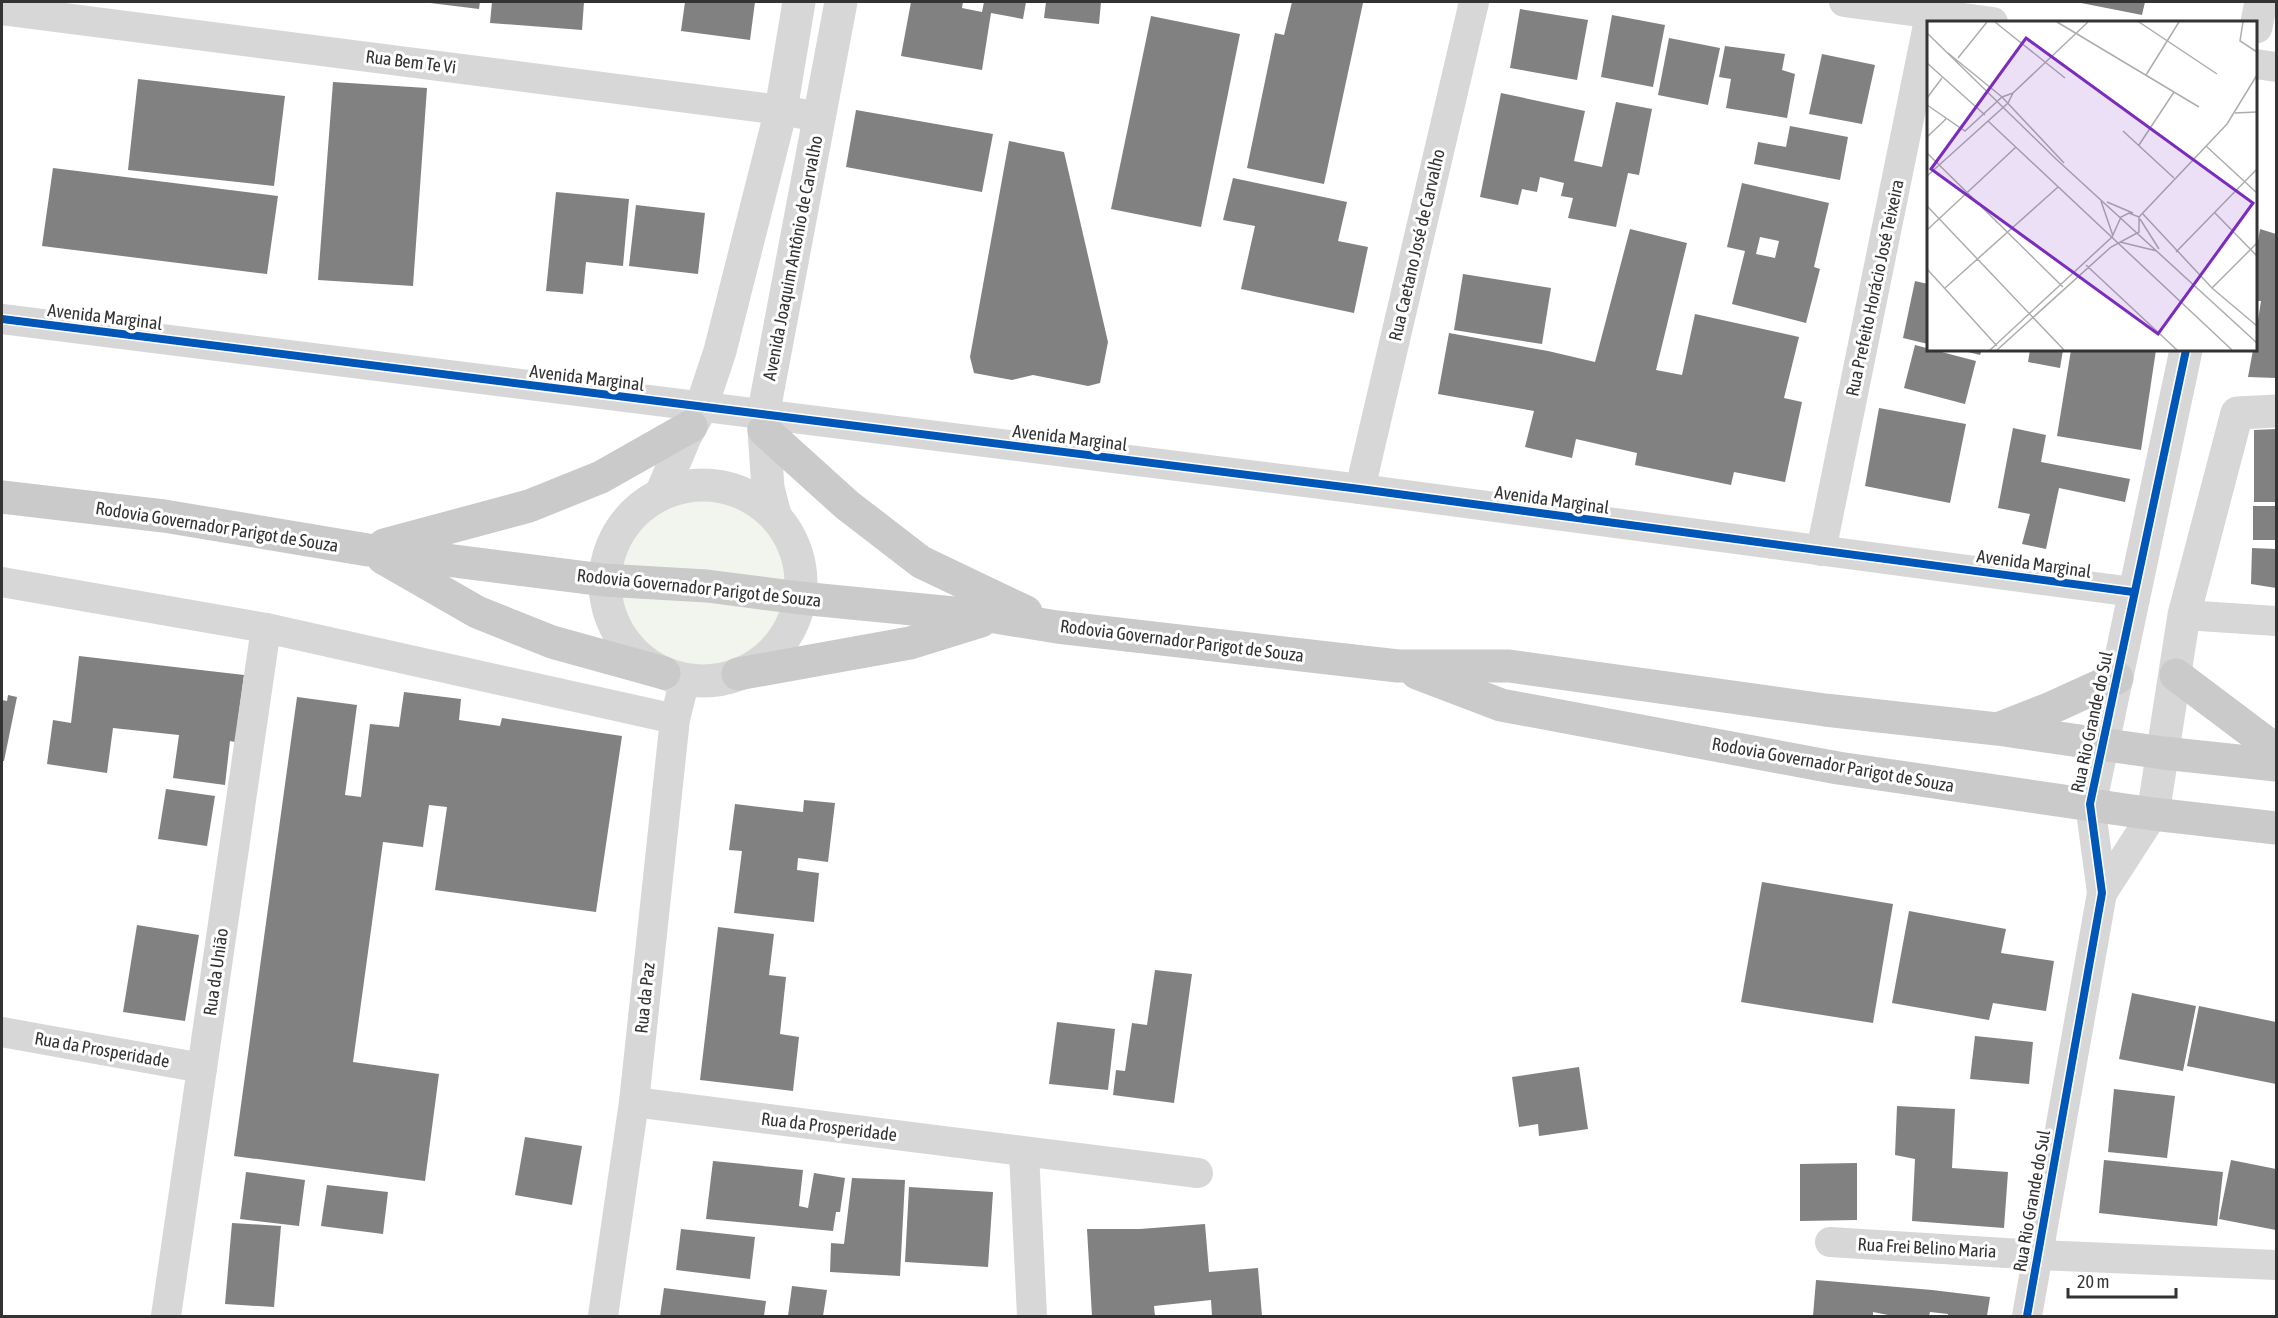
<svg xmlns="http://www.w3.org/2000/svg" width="2278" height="1318" viewBox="0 0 2278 1318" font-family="'Asap Condensed',sans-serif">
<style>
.green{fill:#f1f5ed}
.building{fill:#818181;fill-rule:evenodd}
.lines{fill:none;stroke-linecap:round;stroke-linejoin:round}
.minor{stroke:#d7d7d7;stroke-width:30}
.tertiary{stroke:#d7d7d7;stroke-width:33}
.primary{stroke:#cacaca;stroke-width:33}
.cycleway-casing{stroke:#fff;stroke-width:11}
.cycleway{stroke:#0057b8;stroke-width:8}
.labels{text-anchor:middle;stroke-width:6;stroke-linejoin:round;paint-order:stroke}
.street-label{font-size:18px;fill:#333;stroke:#fff}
.inset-road{fill:none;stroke:#adadad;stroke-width:1.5}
.view{fill:#7b2cbf;fill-opacity:0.15;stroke:#7b2cbf;stroke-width:3}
.inset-edge{fill:none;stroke:#333;stroke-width:3}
</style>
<rect width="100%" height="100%" fill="#fff"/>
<circle class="green" cx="703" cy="583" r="87"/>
<g class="building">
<path d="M422 2H480L479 9Z"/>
<path d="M492 2H584L582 30 490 23Z"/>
<path d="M685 2H755L750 40 681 31Z"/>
<path d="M911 2H963L962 8 982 12 984 2H1026L1023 19 991 13 982 70 901 56Z"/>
<path d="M1046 2H1101L1099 24 1044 18Z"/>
<path d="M1292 2 1363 3 1324 184 1247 168 1275 33 1284 35Z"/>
<path d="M2076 2H2145L2142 15Z"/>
<path d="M1520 9 1588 20 1577 80 1510 68Z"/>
<path d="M1612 15 1665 25 1653 87 1601 77Z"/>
<path d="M1151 16 1240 34 1201 227 1111 209Z"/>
<path d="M1669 38 1720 48 1708 105 1658 95Z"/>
<path d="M1725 46 1785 54 1782 70 1795 74 1787 118 1726 108 1731 79 1719 77Z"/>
<path d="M1822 54 1875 65 1862 124 1809 114Z"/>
<path d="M138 79 285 96 274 186 128 170Z"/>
<path d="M333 82 427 88 413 286 318 280Z"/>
<path d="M1501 93 1585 111 1574 161 1602 167 1616 102 1652 109 1639 175 1628 173 1616 227 1568 218 1573 198 1561 196 1564 183 1540 177 1537 192 1522 189 1518 205 1480 197Z"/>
<path d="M856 110 993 134 982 192 846 167Z"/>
<path d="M1790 126 1848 137 1840 180 1754 164 1758 142 1786 147Z"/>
<path d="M1009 141 1064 152 1108 342 1100 383 1088 386 1033 375 1012 380 974 373 970 357Z"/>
<path d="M53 168 278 196 267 274 42 246Z"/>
<path d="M1233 178 1347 202 1338 241 1368 247 1354 313 1241 289 1255 226 1223 220Z"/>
<path d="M1742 183 1829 203 1814 267 1820 269 1806 323 1732 304 1745 251 1727 247ZM1760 237 1779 241 1775 258 1756 254Z"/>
<path d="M556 192 629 199 623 266 586 262 583 294 546 291Z"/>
<path d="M636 205 705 213 698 274 629 266Z"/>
<path d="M1630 229 1687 243 1656 370 1682 375 1695 314 1799 337 1784 398 1802 402 1785 482 1734 472 1731 485 1635 465 1637 453 1576 439 1572 458 1525 447 1534 411 1438 394 1449 333 1548 351 1595 362Z"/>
<path d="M2260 229 2276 234V378L2248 377 2253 350H2256V333L2261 301H2256V253Z"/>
<path d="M1463 274 1551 288 1542 344 1454 330Z"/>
<path d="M1915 281 1928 284V344L1903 338Z"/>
<path d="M1915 345 1976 361 1965 404 1904 388Z"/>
<path d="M1960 350H1982L1980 355Z"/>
<path d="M2030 350H2063L2060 368 2028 362Z"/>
<path d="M2071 350H2156L2141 450 2057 436Z"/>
<path d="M1879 408 1966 424 1950 503 1865 486Z"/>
<path d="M2013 428 2046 435 2041 462 2130 479 2125 502 2059 488 2046 549 2022 544 2030 514 1998 508Z"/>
<path d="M2276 429V502H2254V430Z"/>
<rect x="2253" y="506" width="23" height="34"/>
<path d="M2252 548 2276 549V588L2251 584Z"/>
<path d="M79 656 244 675 235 742 230 741 225 785 173 778 179 735 113 728 107 773 47 764 53 720 71 723Z"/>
<path d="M404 692 461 699 459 720 500 726 502 718 622 736 596 912 435 890 447 807 429 805 423 847 383 842 353 1062 439 1074 425 1181 234 1156 297 697 357 705 345 795 361 797 370 724 399 727Z"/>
<path d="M8 695 17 697 4 761H2V700L7 701Z"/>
<path d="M166 789 215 796 207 846 158 839Z"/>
<path d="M804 800 835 803 828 862 798 858 797 870 819 873 814 922 734 913 742 851 729 850 735 804 803 812Z"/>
<path d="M1762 882 1893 904 1873 1023 1741 1002Z"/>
<path d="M1909 911 2006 929 2001 953 2054 961 2046 1011 1993 1003 1989 1020 1892 1003Z"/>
<path d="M137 925 199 935 185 1021 123 1012Z"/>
<path d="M718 927 774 934 769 975 786 977 780 1034 799 1037 793 1091 700 1080Z"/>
<path d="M1155 970 1192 974 1174 1103 1113 1095 1116 1070 1125 1071 1132 1023 1147 1025Z"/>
<path d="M2132 993 2196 1006 2183 1071 2119 1059Z"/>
<path d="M2199 1006 2276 1022V1084L2187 1066Z"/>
<path d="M1057 1022 1115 1029 1108 1090 1049 1084Z"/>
<path d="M1975 1036 2033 1042 2029 1084 1970 1079Z"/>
<path d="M1579 1067 1588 1129 1539 1136 1538 1124 1519 1127 1512 1077Z"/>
<path d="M2114 1089 2175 1096 2167 1158 2108 1152Z"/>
<path d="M1897 1106 1955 1109 1952 1168 2008 1172 2004 1228 1912 1221 1915 1159 1895 1155Z"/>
<path d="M525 1137 582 1146 572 1205 515 1195Z"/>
<path d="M2104 1160 2223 1172 2217 1226 2099 1213Z"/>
<path d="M2231 1160 2276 1169V1230L2219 1219Z"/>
<path d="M713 1161 803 1170 799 1206 808 1208 814 1173 845 1178 840 1212H836L833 1231 706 1219Z"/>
<path d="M1857 1163V1220L1800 1221V1164Z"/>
<path d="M246 1172 305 1180 299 1226 240 1219Z"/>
<path d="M852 1178 905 1180 900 1276 830 1272 831 1243 844 1244Z"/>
<path d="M327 1185 388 1192 383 1234 321 1226Z"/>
<path d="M909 1187 993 1192 988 1267 905 1262Z"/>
<path d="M232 1223 281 1226 274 1307 225 1304Z"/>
<path d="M1205 1224 1209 1272 1258 1268 1262 1316H1212L1211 1300 1154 1306 1155 1316H1092L1087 1229H1140Z"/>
<path d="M681 1229 755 1237 750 1279 676 1270Z"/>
<path d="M1816 1280 1932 1290 1990 1297 1987 1316H1948V1314L1930 1312 1929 1316H1888V1315L1873 1312V1316H1813Z"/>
<path d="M792 1286 827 1290 823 1316H788Z"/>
<path d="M664 1288 766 1301 764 1316H660Z"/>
</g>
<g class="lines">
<g class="minor">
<path d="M1844 2 1993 22"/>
<path d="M2 10 781 110 819 117"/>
<path d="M2256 64 2276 67"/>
<path d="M2 319 1360 489 2133 592"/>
<path d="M1360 489 1474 2"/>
<path d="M1821 551 1928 25"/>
<path d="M2 582 266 628 675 719"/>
<path d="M2184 615 2276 621"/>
<path d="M2102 893 2153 814"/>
<path d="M2 1032 202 1068"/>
<path d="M634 1102 1198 1173"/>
<path d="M1024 1152 1032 1316"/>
<path d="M1830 1242 2038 1255 2276 1265"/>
<path d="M166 1316 266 628"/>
<path d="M603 1316 634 1102 675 719 685 679"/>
<path d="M2027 1316 2102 893 2090 804"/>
</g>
<g class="tertiary">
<path d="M2256 27 2261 2"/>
<circle cx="703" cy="583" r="98"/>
<path d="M661 494 685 437 701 408 720 351 781 110 799 2"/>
<path d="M775 515 768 488 763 416 841 2"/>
<path d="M2090 804 2186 350"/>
<path d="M2153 814 2184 615 2237 413 2276 411"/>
</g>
<g class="primary">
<path d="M764 430 847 505 921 562 1026 612"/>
<path d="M2 497 164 516 368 550 604 580 707 586 800 598 995 617 1057 627 1398 666H1509L1825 710 1997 729 2163 753 2276 765"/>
<path d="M384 545 529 506 601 477 691 426"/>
<path d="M383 558 477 612 552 642 664 673"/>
<path d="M1417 673 1501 705 1838 768 2153 814 2276 828"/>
<path d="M738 674 910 643 981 621"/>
<path d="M2176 675 2276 750"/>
<path d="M2000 728 2051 708 2117 678"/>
</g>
<defs>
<g id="cycleway">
<path d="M2 319 1360 489 2133 592"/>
<path d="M2027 1316 2102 893 2090 804 2186 350"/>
</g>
</defs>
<use href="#cycleway" class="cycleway-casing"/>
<use href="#cycleway" class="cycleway"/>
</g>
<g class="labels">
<g class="street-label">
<text transform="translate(411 62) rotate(7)" y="6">Rua Bem Te Vi</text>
<text transform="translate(1417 245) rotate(-77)" y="6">Rua Caetano José de Carvalho</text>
<text transform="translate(793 258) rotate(-79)" y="6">Avenida Joaquim Antônio de Carvalho</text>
<text transform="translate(1875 288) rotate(-78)" y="6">Rua Prefeito Horácio José Teixeira</text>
<text transform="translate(105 317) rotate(7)" y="6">Avenida Marginal</text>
<text transform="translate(587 378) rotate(7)" y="6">Avenida Marginal</text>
<text transform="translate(1070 438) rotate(7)" y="6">Avenida Marginal</text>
<text transform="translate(1552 500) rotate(8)" y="6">Avenida Marginal</text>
<text transform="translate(217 527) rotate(9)" y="6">Rodovia Governador Parigot de Souza</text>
<text transform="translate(2034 564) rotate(8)" y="6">Avenida Marginal</text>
<text transform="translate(699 588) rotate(6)" y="6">Rodovia Governador Parigot de Souza</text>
<text transform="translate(1182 641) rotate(7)" y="6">Rodovia Governador Parigot de Souza</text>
<text transform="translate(2092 722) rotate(-78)" y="6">Rua Rio Grande do Sul</text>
<text transform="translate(1833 765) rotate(10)" y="6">Rodovia Governador Parigot de Souza</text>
<text transform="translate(216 972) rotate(-82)" y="6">Rua da União</text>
<text transform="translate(645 998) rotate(-84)" y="6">Rua da Paz</text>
<text transform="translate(102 1050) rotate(10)" y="6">Rua da Prosperidade</text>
<text transform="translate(829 1127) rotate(7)" y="6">Rua da Prosperidade</text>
<text transform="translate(2032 1201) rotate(-80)" y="6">Rua Rio Grande do Sul</text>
<text transform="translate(1927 1248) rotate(3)" y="6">Rua Frei Belino Maria</text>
</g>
</g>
<g transform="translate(1927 21)">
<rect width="330" height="330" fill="#fff"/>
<path class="inset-road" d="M68 1 138 57M130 1 272 86M212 1 290 53M316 1 313 20 330 31M0 12 129 138 330 322M21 32 75 76 137 142M31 37 60 1M0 42 58 94M219 54 252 1M0 77 15 57M0 84 38 110 75 76 86 72M308 92 330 91M61 100 305 329M196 110 247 157M0 116 19 98M212 124 247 71M279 125 330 172M0 132 136 266M0 155 81 82 86 72 161 1M174 180 186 215M180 181 206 192M0 185 137 329M215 192 285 267 330 305M288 192 330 235M212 196 300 103 330 54M213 198 232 228M0 209 89 126M193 221 230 230M249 231 330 148M159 244 250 329M0 248 70 325M18 267 131 166M285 267 330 222M63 329 185 216 194 196 202 192 212 196V211L184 226 70 329"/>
<path class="view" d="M99 17 326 182 231 313 4 148Z"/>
<rect width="330" height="330" class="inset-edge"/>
</g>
<rect width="2278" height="1318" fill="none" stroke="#333333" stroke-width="6"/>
<path d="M2068 1288v9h108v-9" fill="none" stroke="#333333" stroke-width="3"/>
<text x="2077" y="1288" font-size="18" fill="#333333" stroke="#ffffff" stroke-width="4.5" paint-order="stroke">20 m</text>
</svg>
